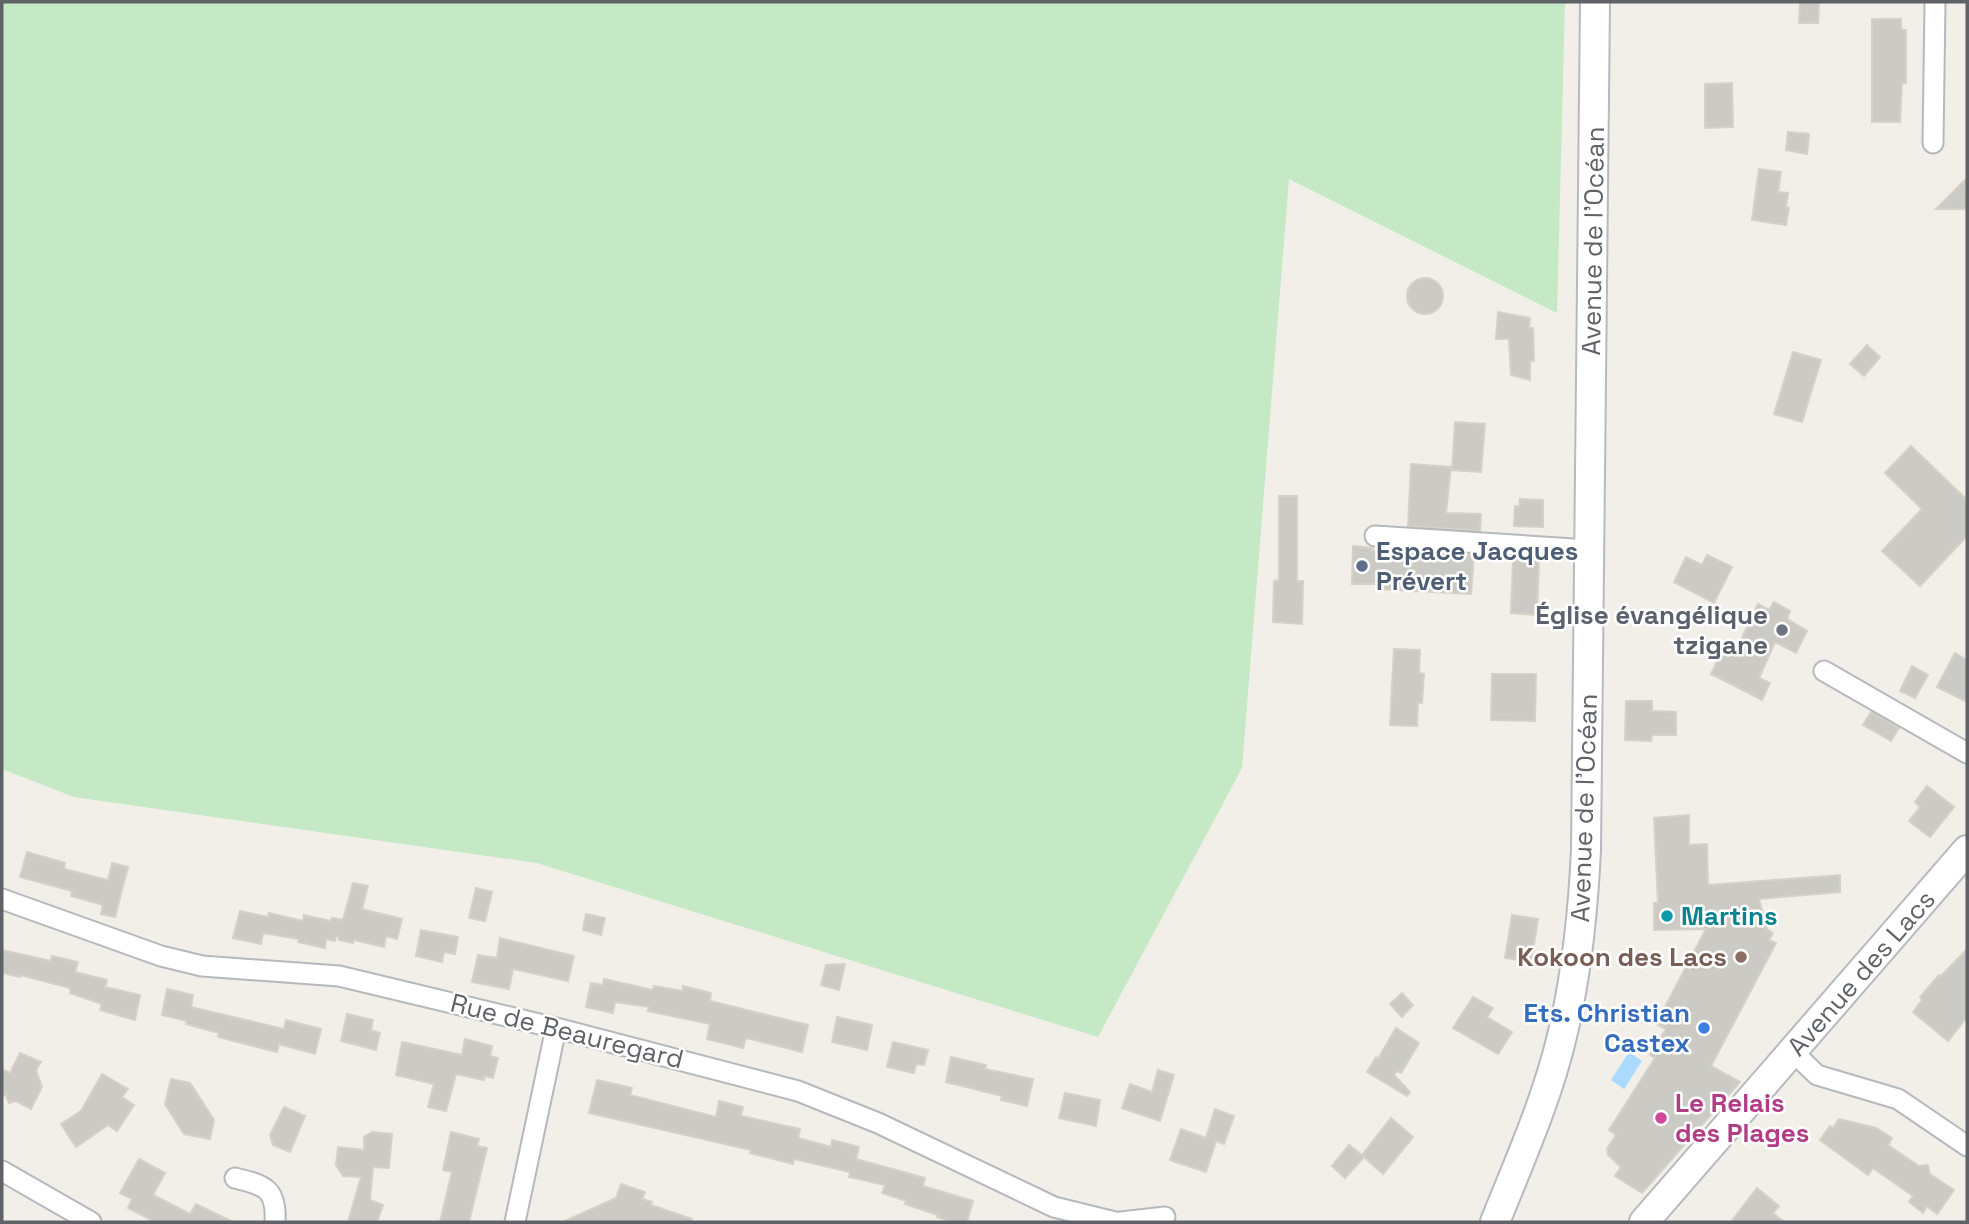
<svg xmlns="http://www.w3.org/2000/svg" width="1969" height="1224" viewBox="0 0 1969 1224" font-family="'Space Grotesk',sans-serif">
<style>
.green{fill:#c5e8c5}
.water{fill:#aadaff}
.building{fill:#cccac5;stroke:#d6d1c6;stroke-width:2}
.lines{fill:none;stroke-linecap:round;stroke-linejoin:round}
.minor-casing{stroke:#b5b8bc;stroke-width:23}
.secondary-casing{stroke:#b6babf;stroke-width:32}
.minor{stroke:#fff;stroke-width:19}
.secondary{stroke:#fff;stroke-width:28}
.service-dot{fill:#5c6f8a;stroke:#fff;stroke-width:2.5}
.worship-dot{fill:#6b7280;stroke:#fff;stroke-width:2.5}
.culture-dot{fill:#0f9aa8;stroke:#fff;stroke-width:2.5}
.education-dot{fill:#8d6e63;stroke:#fff;stroke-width:2.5}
.shop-dot{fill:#3f7fe0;stroke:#fff;stroke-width:2.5}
.hotel-dot{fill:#d1479c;stroke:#fff;stroke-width:2.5}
.labels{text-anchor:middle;stroke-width:5;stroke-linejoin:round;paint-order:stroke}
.street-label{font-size:26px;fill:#5f6368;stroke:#fff}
.service-label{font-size:26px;font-weight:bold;fill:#4e5e75;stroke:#fff;text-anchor:start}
.worship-label{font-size:26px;font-weight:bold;fill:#5b616d;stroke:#fff;text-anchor:end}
.culture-label{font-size:26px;font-weight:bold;fill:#0d838f;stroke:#fff;text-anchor:start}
.education-label{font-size:26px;font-weight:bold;fill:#785e54;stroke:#fff;text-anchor:end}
.shop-label{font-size:26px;font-weight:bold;fill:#366cbe;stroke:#fff;text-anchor:end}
.hotel-label{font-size:26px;font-weight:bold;fill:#b23c85;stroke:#fff;text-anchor:start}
</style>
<rect width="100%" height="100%" fill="#f1efe8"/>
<path class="green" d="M2 2H1565L1557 313 1289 179 1242 768 1098 1037 537 863 74 797 2 769Z"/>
<path class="water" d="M1629 1052 1642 1061 1624 1089 1611 1080Z"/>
<g class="building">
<path d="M1800 2H1819L1818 23H1799Z"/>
<path d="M1872 19H1901V26L1902 30H1906V83H1902L1900 122H1872Z"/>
<path d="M1732 83 1733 127 1705 128V84Z"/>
<path d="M1788 132 1809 134 1807 154 1786 150Z"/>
<path d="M1759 169 1781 172 1778 192 1788 193 1786 207 1789 208 1786 225 1752 220Z"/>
<path d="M1967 178V209H1936Z"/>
<circle cx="1425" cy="296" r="18"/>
<path d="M1498 312 1530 318 1529 328H1533L1534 361H1530V380L1511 375 1509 339H1496Z"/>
<path d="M1867 345 1880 357 1864 376 1850 364Z"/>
<path d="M1793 352 1821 360 1802 422 1774 414Z"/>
<path d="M1455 422 1485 424 1481 472 1452 470Z"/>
<path d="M1911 446 1967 500V536L1920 586 1882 551 1922 509 1885 473Z"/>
<path d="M1411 464 1451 467 1446 513 1481 514 1480 531 1408 526Z"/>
<path d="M1279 496H1297V581H1303L1302 624 1273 622 1274 581 1279 580Z"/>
<path d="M1520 499 1543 500V527L1514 526 1515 506 1519 507Z"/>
<path d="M1353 546 1372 548V550L1474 555 1471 594 1377 589V584H1352Z"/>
<path d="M1707 555 1732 567 1714 603 1674 582 1686 557 1702 565Z"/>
<path d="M1513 559H1539L1537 615 1511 613Z"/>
<path d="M1774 602 1790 611 1787 619 1807 631 1796 653 1775 642 1759 678 1770 683 1762 700 1711 674 1725 646 1735 652 1758 604 1769 610Z"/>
<path d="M1394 649 1420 650 1419 673 1424 674 1422 703 1418 702 1417 726 1390 725Z"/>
<path d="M1955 653 1967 660V702L1937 687Z"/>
<path d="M1912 666 1928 675 1915 698 1900 691Z"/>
<path d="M1492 674H1536L1535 721 1491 720Z"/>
<path d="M1626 701H1652V711L1676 712V735H1652L1651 741 1625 740Z"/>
<path d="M1871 712 1899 728 1891 741 1863 725Z"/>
<path d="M1927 786 1954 807 1930 837 1909 821 1920 807 1915 802Z"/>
<path d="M1689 815V845L1707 844 1708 885 1840 875V892L1759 899 1767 929 1773 933 1769 940 1776 943 1711 1066 1740 1082 1642 1193 1615 1176 1621 1167 1608 1155 1607 1149 1616 1135 1609 1130 1655 1058 1650 1055 1666 1029 1656 1024 1706 929 1654 930V903H1658L1654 818Z"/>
<path d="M27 852 65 863 64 869 108 880 112 863 128 867 115 917 101 914 103 905 71 896 72 891 20 877Z"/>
<path d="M353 883 368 886 362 909 402 919 397 939 386 936 384 947 354 940 353 943 339 940V936H336L335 941 326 939 325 948 298 942 299 939 263 933 261 944 233 938 240 911 268 917 269 913 303 921 304 915 331 921 332 918 343 920Z"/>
<path d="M476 888 492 892 485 921 469 918Z"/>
<path d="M586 914 605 918 601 935 583 930Z"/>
<path d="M1512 915 1538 919 1531 962 1505 958Z"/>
<path d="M421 930 458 937 455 954 444 952 442 962 416 956Z"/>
<path d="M500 938 574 956 568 981 513 969 509 989 472 982 478 955 497 958Z"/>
<path d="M1967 949V1017L1948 1041 1913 1012 1922 1000 1920 997 1939 975 1941 976Z"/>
<path d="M2 950 51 961 52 956 78 962 75 972 107 980 105 987 140 995 135 1020 100 1010 102 1004 70 993V988L20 975V977L2 973Z"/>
<path d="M845 964 839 990 821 985 826 965Z"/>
<path d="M604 979 653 990 654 986 683 991V986L711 993 710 1001 808 1025 802 1052 746 1038 743 1048 707 1039 710 1024 648 1011 649 1007 615 1002 613 1013 586 1007 591 983 603 985Z"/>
<path d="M167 989 193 995 191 1007 284 1029 286 1020 321 1029 315 1054 279 1044 277 1052 218 1037 219 1033 186 1024 187 1021 162 1015Z"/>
<path d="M1402 993 1413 1005 1402 1017 1390 1004Z"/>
<path d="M1473 997 1493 1008 1487 1017 1512 1032 1498 1054 1453 1028Z"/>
<path d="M347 1014 373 1020 371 1030 380 1033 376 1050 341 1041Z"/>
<path d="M837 1017 872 1025 867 1050 832 1042Z"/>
<path d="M1396 1028 1419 1043 1401 1073 1397 1071 1394 1075 1410 1092 1407 1096 1367 1072 1376 1057 1378 1059Z"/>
<path d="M465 1039 492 1046 490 1056 498 1058 493 1078 485 1076 484 1080 456 1074 446 1111 428 1107 434 1084 396 1075 402 1042 462 1055Z"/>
<path d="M893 1042 928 1050 924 1065 916 1064 914 1073 887 1067Z"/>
<path d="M20 1053 41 1062 36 1070 42 1087 31 1109 16 1101 9 1103 6 1095 2 1096V1069L10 1073Z"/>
<path d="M951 1057 986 1065 985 1069 1033 1079 1027 1106 1001 1100 1002 1096 946 1082Z"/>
<path d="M1158 1070 1174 1075 1160 1121 1122 1108 1130 1084 1152 1092Z"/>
<path d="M102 1074 128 1089 122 1097 134 1105 117 1131 108 1125 76 1147 61 1124 81 1111Z"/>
<path d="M171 1079 190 1083 214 1120 210 1139 184 1134 165 1104Z"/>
<path d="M597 1080 632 1088 630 1095 716 1117 719 1101 743 1107 741 1116 800 1129 798 1138 831 1147 832 1140 859 1147 856 1159 925 1178 923 1186 973 1201 967 1222H951L937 1217 938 1215 905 1204 906 1201 882 1193 885 1185 849 1177 850 1172 794 1159 793 1164 750 1153 751 1150 589 1113Z"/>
<path d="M1065 1093 1100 1100 1096 1126 1059 1118Z"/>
<path d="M284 1107 305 1116 290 1152 273 1145 270 1135Z"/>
<path d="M1215 1109 1234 1116 1224 1144 1216 1141 1206 1172 1170 1160 1181 1129 1206 1138Z"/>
<path d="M1391 1118 1413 1137 1383 1174 1364 1157 1345 1178 1332 1166 1349 1145 1362 1155Z"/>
<path d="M1839 1119 1876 1128 1892 1138 1888 1145 1919 1166 1928 1165 1930 1174 1954 1190 1937 1214 1927 1206 1923 1213 1909 1202 1913 1196 1873 1168 1868 1175 1820 1140 1830 1126 1833 1128Z"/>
<path d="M372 1132 392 1134 389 1168 373 1167 370 1200 383 1205 377 1222H348L361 1177 343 1176 336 1165 338 1147 364 1150V1137Z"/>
<path d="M451 1132 479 1139 477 1146 487 1148 469 1222H440L452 1172 443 1170Z"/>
<path d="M139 1159 165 1173 153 1195 190 1214 196 1204 233 1222H155L128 1208 132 1199 120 1193Z"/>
<path d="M621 1184 645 1192 642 1199 652 1202 651 1205 692 1219V1222H563L616 1198Z"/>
<path d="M1757 1188 1779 1206 1773 1213 1784 1222H1731Z"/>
</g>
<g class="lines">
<defs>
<g id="minor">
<path d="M1933 143 1935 2"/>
<path d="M1375 536 1589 550"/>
<path d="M1824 671 1967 753"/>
<path d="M2 899 161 956 202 966 339 976 556 1028 798 1091 878 1123 1054 1207 1115 1222"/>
<path d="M1793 1052 1817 1075 1898 1099 1967 1146"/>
<path d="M2 1171 91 1222"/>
<path d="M235 1178C264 1185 277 1188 275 1222"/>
<path d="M515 1222 556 1028"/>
<path d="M1121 1222 1165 1217"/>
</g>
<g id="secondary">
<path d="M1495 1222C1519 1162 1547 1100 1562 1036 1577 974 1583 913 1586 850L1595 2"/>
<path d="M1644 1222 1967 850"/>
</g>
</defs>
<use href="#minor" class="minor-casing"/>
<use href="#secondary" class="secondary-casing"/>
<use href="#minor" class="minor"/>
<use href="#secondary" class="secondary"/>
</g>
<circle class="service-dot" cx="1362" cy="566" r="7"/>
<circle class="worship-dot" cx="1782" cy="630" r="7"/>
<circle class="culture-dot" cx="1667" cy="916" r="7"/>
<circle class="education-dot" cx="1741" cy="957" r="7"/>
<circle class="shop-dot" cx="1704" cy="1028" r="7"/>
<circle class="hotel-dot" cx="1661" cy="1118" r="7"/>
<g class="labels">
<g class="street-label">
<text transform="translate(1593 241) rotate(-89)" y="9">Avenue de l'Océan</text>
<text transform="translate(1584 808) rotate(-88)" y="9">Avenue de l'Océan</text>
<text transform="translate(1861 973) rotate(-49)" y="9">Avenue des Lacs</text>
<text transform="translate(567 1031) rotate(14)" y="9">Rue de Beauregard</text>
</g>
<g class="service-label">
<text x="1376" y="560">Espace Jacques<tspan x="1376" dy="30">Prévert</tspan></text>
</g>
<g class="worship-label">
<text x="1768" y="624">Église évangélique<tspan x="1768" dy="30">tzigane</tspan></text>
</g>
<g class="culture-label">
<text x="1681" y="925">Martins</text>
</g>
<g class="education-label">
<text x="1727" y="966">Kokoon des Lacs</text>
</g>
<g class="shop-label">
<text x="1690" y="1022">Ets. Christian<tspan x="1690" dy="30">Castex</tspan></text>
</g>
<g class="hotel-label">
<text x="1675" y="1112">Le Relais<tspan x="1675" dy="30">des Plages</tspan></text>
</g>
</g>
<rect width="1969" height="1224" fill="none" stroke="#5f6368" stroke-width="7"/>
</svg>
